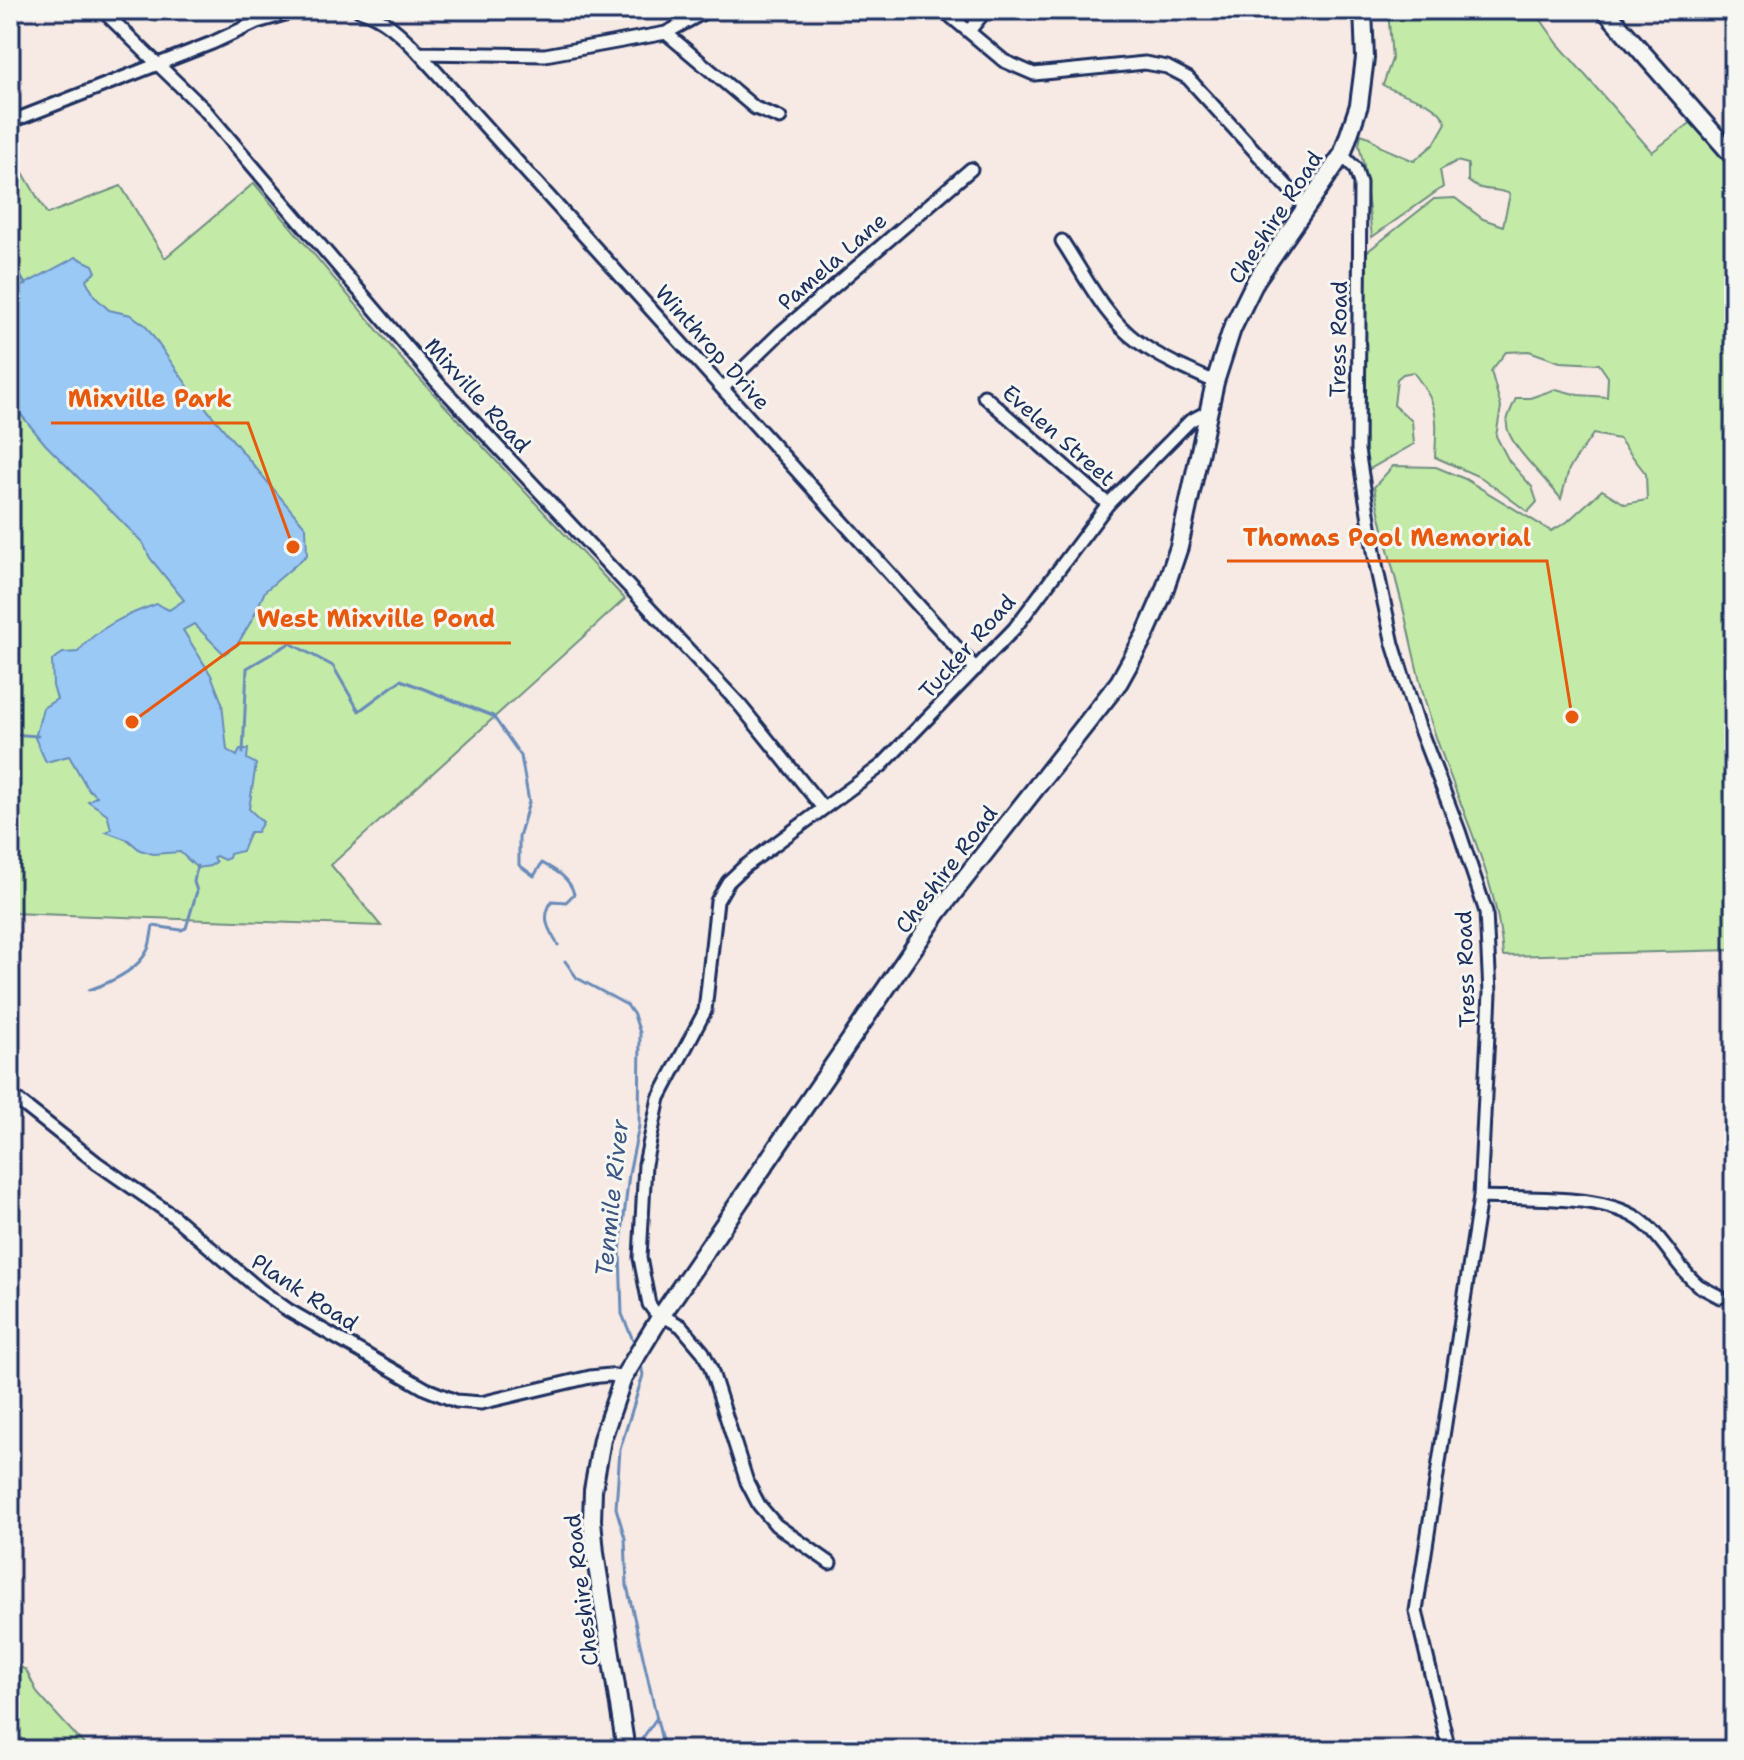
<svg xmlns="http://www.w3.org/2000/svg" width="1744" height="1760" viewBox="0 0 1744 1760" font-family="'Shantell Sans',sans-serif">
<style>
.green{fill:#c3eba7;stroke:#6f8d82;stroke-width:2}
.water{fill:#9ac9f5;stroke:#678bb9;stroke-width:2}
.lines{fill:none;stroke-linecap:round;stroke-linejoin:round}
.stream{stroke:#678bb9;stroke-width:3}
.street-casing{stroke:#1b2f5e;stroke-width:17}
.secondary-casing{stroke:#1b2f5e;stroke-width:22}
.street{stroke:#f6f6f2;stroke-width:11}
.secondary{stroke:#f6f6f2;stroke-width:16}
.labels{text-anchor:middle;stroke-width:6;stroke-linejoin:round;paint-order:stroke}
.street-label{font-size:22px;fill:#1b2f5e;stroke:#f6f6f2}
.water-label{font-size:24px;font-style:italic;fill:#3b5684;stroke:#f6f6f2}
.leader{fill:none;stroke:#e8590c;stroke-width:3}
.callout-dot{fill:#e8590c;stroke:#f6f6f2;stroke-width:3}
.callout-label{font-size:24px;text-anchor:middle;font-weight:bold;fill:#e8590c;stroke:#f6f6f2;stroke-width:6;stroke-linejoin:round;paint-order:stroke}
</style>
<rect width="100%" height="100%" fill="#f7e9e3"/>
<filter id="ink" filterUnits="userSpaceOnUse"><feTurbulence type="fractalNoise" baseFrequency=".0125" numOctaves="2"/><feDisplacementMap in="SourceGraphic" scale="16" xChannelSelector="R" yChannelSelector="G"/><feConvolveMatrix kernelMatrix="1 2 1 2 8 2 1 2 1" color-interpolation-filters="sRGB"/></filter>
<g filter="url(#ink)">
<!-- green -->
<g class="green">
<path d="M1388,10H1534L1558,44L1652,152L1693,121L1734,169V950L1503,956C1498,879 1459,807 1435,734C1422,696 1414,656 1405,616C1394,571 1382,531 1374,487L1393,466L1436,467L1465,479L1551,531L1567,522L1602,490L1625,504L1647,500L1646,474L1619,439L1593,434L1569,469L1561,499C1548,480 1504,442 1507,422C1508,414 1513,406 1516,398H1530L1556,389L1578,395L1607,397L1608,377L1599,364L1560,362L1529,351L1506,352L1491,371L1501,407L1496,436L1509,461L1532,487L1537,502L1528,512L1482,478L1435,457C1437,417 1440,406 1413,372L1403,374L1397,379L1394,405L1412,421L1414,444L1366,471L1363,255L1434,199L1455,198L1483,219L1503,226L1510,194C1495,187 1481,193 1468,181V164L1457,161L1440,170L1443,187L1372,237L1364,166L1359,145L1361,134L1369,137L1381,147L1414,161L1434,144L1446,123C1438,100 1403,97 1383,85L1392,59Z"/>
<polygon points="10,150 47,214 121,186 165,258 254,183 405,363 625,599 331,865 381,926 10,913"/>
<polygon points="10,1662 26,1670 38,1694 89,1750 10,1750"/>
</g>
<!-- water -->
<path class="water" d="M76,257L93,265L96,272L86,280L95,297L109,310L131,315L145,325L190,389L306,528L307,555L265,591L253,618L237,645L224,654L194,624L183,630L211,675L222,703L227,750L237,756L240,749H248L247,759L256,764L249,809L263,822L257,832H250L242,851L230,854L229,858L224,860L216,856L213,858L216,862L210,866L197,868L180,852L153,854L140,850L128,840L106,832L111,829L107,814L88,801L97,796L88,789L69,756L46,762L35,738L43,708L57,699L53,686L52,660L63,653L78,652C96,628 128,614 157,604L169,610L184,600L150,558L143,543L45,444L18,411L10,386V292Z"/>
<g class="lines">
<!-- stream -->
<g class="stream">
<polyline points="10,261 26,285"/>
<polyline points="10,734 38,736"/>
<path d="M243,753L247,668L290,643L333,666L359,711L401,680L493,716L521,756L529,802L519,837V865L534,876L542,863C555,870 570,878 574,894L566,902L552,901C541,918 548,929 558,945"/>
<polyline points="565,961 577,978 627,1005 634,1015 640,1033 639,1126 629,1174 620,1251 622,1314 635,1345"/>
<path d="M89,990C109,983 137,971 147,951C151,944 151,934 153,926L181,930L186,928L197,891L194,882L197,866"/>
<polyline points="640,1360 643,1375 620,1449 616,1508 625,1538 627,1586 664,1750"/>
<polyline points="642,1739 656,1719"/>
</g>
<!-- street casing -->
<g class="street-casing">
<g id="street">
<polyline points="102,10 205,110 436,381 739,704 823,808"/>
<path d="M359,10C383,17 402,35 419,53L545,55L666,33L708,10"/>
<polyline points="943,10 1004,61 1034,74 1145,63 1167,67 1188,78 1306,207"/>
<polyline points="969,31 986,10"/>
<polyline points="666,33 755,108 780,118"/>
<polyline points="419,53 976,669"/>
<polyline points="10,122 212,43 257,22 299,10"/>
<polyline points="1342,155 1355,168 1360,183 1358,450 1377,570 1393,644 1419,727 1459,831 1486,912 1490,993 1480,1197 1416,1611 1449,1750"/>
<path d="M1062,241C1084,274 1104,317 1137,341C1160,358 1188,370 1215,382"/>
<polyline points="723,388 780,333 971,169"/>
<polyline points="984,396 1108,504"/>
<polyline points="10,1094 97,1163 172,1215 260,1290 288,1310 426,1389 456,1401 481,1403 590,1377 610,1375 623,1378"/>
<path d="M1480,1197C1527,1199 1608,1193 1644,1223C1665,1240 1677,1268 1698,1285C1704,1289 1713,1293 1720,1297"/>
<polyline points="830,1563 776,1525 759,1505 747,1482 711,1369 703,1352 681,1326 654,1311 649,1304 640,1258 645,1164 659,1098 705,1011 717,901 728,882 744,867 881,766 1014,629 1108,504 1190,421 1209,411"/>
</g>
</g>
<!-- secondary casing -->
<g class="secondary-casing">
<g id="secondary">
<polyline points="1605,10 1734,157"/>
<polyline points="626,1750 595,1553 592,1520 593,1490 602,1439 623,1378 661,1316 939,911 1119,682 1145,635 1163,594 1179,547 1215,382 1232,329 1256,280 1342,155 1359,105 1365,58 1363,10"/>
</g>
</g>
<!-- street -->
<use href="#street" class="street"/>
<!-- secondary -->
<use href="#secondary" class="secondary"/>
</g>
</g>
<g class="labels">
<!-- street labels -->
<g class="street-label">
<text transform="translate(1275 217) rotate(-57)" y="8">Cheshire Road</text>
<text transform="translate(832 261) rotate(-41)" y="8">Pamela Lane</text>
<text transform="translate(1338 339) rotate(-89)" y="8">Tress Road</text>
<text transform="translate(713 347) rotate(48)" y="8">Winthrop Drive</text>
<text transform="translate(478 395) rotate(48)" y="8">Mixville Road</text>
<text transform="translate(1059 435) rotate(41)" y="8">Evelen Street</text>
<text transform="translate(967 646) rotate(-48)" y="8">Tucker Road</text>
<text transform="translate(946 869) rotate(-53)" y="8">Cheshire Road</text>
<text transform="translate(1465 969) rotate(-92)" y="8">Tress Road</text>
<text transform="translate(305 1292) rotate(33)" y="8">Plank Road</text>
<text transform="translate(581 1590) rotate(-97)" y="8">Cheshire Road</text>
</g>
<!-- water labels -->
<g class="water-label">
<text transform="translate(612 1198) rotate(-84)" y="8">Tenmile River</text>
</g>
</g>
<!-- callouts -->
<path class="leader" d="M293 547L248 423H51M1572 717L1547 561H1227M132 722L240 643H511"/>
<g class="callout-dot">
<circle cx="293" cy="547" r="8"/>
<circle cx="1572" cy="717" r="8"/>
<circle cx="132" cy="722" r="8"/>
</g>
<g class="callout-label">
<text x="150" y="407">Mixville Park</text>
<text x="1387" y="546">Thomas Pool Memorial</text>
<text x="376" y="627">West Mixville Pond</text>
</g>
<!-- margin -->
<rect width="1744" height="1760" fill="none" stroke="#f6f6f2" stroke-width="40"/>
<rect x="20" y="20" width="1704" height="1720" fill="none" stroke="#1b2f5e" stroke-width="3" filter="url(#ink)"/>
</svg>
